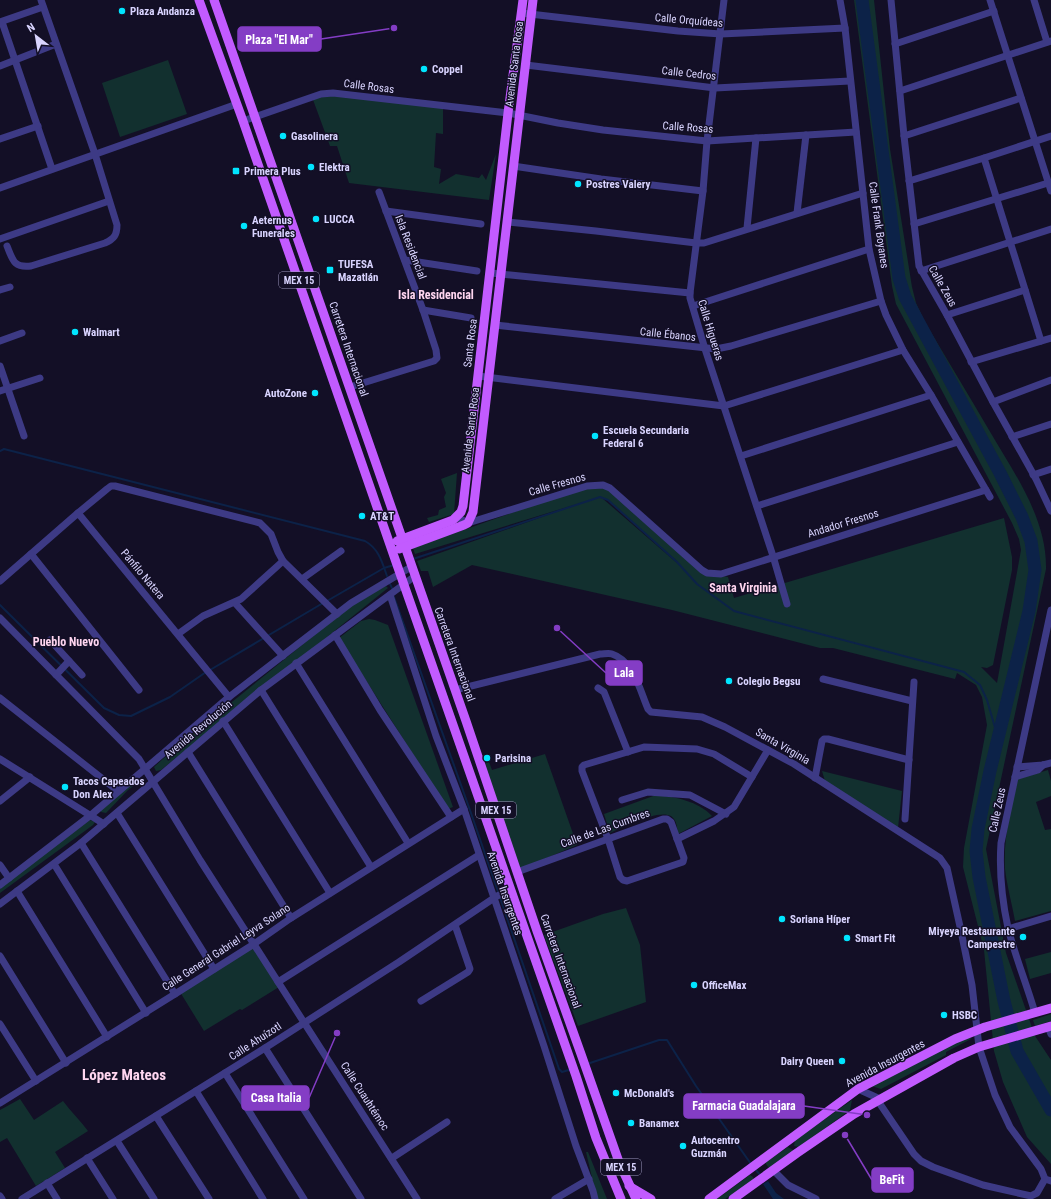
<svg xmlns="http://www.w3.org/2000/svg" width="1051" height="1199" viewBox="0 0 1051 1199" font-family="'Roboto Condensed',sans-serif">
<style>
.green{fill:#12302f;fill-rule:evenodd}
.water{fill:#0c2248}
.lines{fill:none;stroke-linecap:round;stroke-linejoin:round}
.stream{stroke:#0c2248;stroke-width:2}
.river{stroke:#0c2248;stroke-width:13}
.minor{stroke:#3d3a85;stroke-width:7}
.major{stroke:#c25bff;stroke-width:9}
.poi-dot{fill:#00e5ff;stroke:#130f26;stroke-width:1.5}
.labels{text-anchor:middle;stroke-width:3;stroke-linejoin:round;paint-order:stroke}
.shield{fill:#130f26;stroke:#9e99be;stroke-width:1}
.shield-label{font-size:10px;font-weight:bold;fill:#d9d4ff}
.poi-label{font-size:11px;font-weight:bold;fill:#d9d4ff;stroke:#130f26;text-anchor:start}
.street-label{font-size:11px;fill:#d9d4ff;stroke:#130f26}
.neighbourhood-label{font-size:12px;font-weight:bold;fill:#ffd6f0;stroke:#130f26}
.district-label{font-size:15px;font-weight:bold;fill:#ffd6f0;stroke:#130f26}
.leader{fill:none;stroke:#843dc5;stroke-width:1.5}
.callout-dot{fill:#843dc5;stroke:#130f26;stroke-width:1.5}
.callout{fill:#843dc5;stroke:#843dc5;stroke-width:1.5}
.callout-label{font-size:12px;text-anchor:middle;font-weight:bold;fill:#fff}
</style>
<rect width="100%" height="100%" fill="#130f26"/>
<!-- green -->
<g class="green">
<path d="M854,0H874L890,149L912,287L916,303L925,322C946,358 968,394 989,430C1014,473 1047,518 1046,569L986,849L1006,953L1035,1036L1051,1060V1164L1027,1137L1003,1082L994,1051L984,950L963,867L964,848L987,725L982,697L976,685L957,673L955,679L833,648H820L672,610L472,565L433,587L428,571H421L417,561L587,501L415,554L413,548L587,486L603,485L707,573L728,577L734,598L1004,518L1012,557V570L993,665L987,668L981,667L997,683L1021,550L1019,539L1012,523L896,304L892,286ZM602,498L608,500L678,562L677,563Z"/>
<polygon points="168,60 187,114 120,137 102,83"/>
<polygon points="321,94 443,106 443,134 436,133 434,167 441,169 439,184 456,174 479,178 482,174 486,180 496,154 489,200 349,183 337,146 330,146 312,97"/>
<polygon points="457,473 454,514 429,522 427,518 438,515 439,510 446,507 444,497 446,493 441,479"/>
<polygon points="386,586 388,588 161,770 156,771 154,767 174,749 349,607 370,594"/>
<polygon points="369,619 375,620 388,625 453,807 448,809 339,638 361,621"/>
<polygon points="545,754 577,845 519,870 481,765 489,762 492,770"/>
<path d="M1048,770L1051,781V796L1036,802L1045,830L1051,829V911L1015,921C1012,904 1007,886 1005,869C1003,839 1011,808 1018,779Z"/>
<polygon points="822,771 902,791 898,828 825,781"/>
<polygon points="137,778 141,779 139,782 128,790 106,813 101,812 101,810"/>
<path d="M656,795C676,797 698,801 712,816L678,834C677,828 677,820 671,816C658,809 623,827 610,833L604,814Z"/>
<polygon points="90,820 95,822 93,825 0,893 0,886"/>
<polygon points="626,908 640,945 646,1002 578,1026 544,935 603,914"/>
<polygon points="253,945 279,987 242,1010 240,1009 204,1031 180,992"/>
<polygon points="1051,952 1051,973 1030,979 1025,959"/>
<polygon points="1051,1014 1051,1021 1035,1026 1033,1020"/>
<polygon points="969,1036 971,1039 946,1052 946,1055 881,1089 868,1085"/>
<path d="M20,1099L34,1120L63,1101C71,1112 80,1120 88,1131L55,1152L65,1168L36,1186L7,1138L0,1142V1110Z"/>
<polygon points="852,1100 850,1110 799,1147 794,1146 795,1140"/>
<polygon points="788,1147 793,1150 791,1153 769,1168 766,1164 766,1162"/>
<polygon points="586,1152 588,1152 607,1199 597,1199"/>
<polygon points="750,1175 753,1177 754,1180 725,1199 717,1199"/>
</g>
<!-- water -->
<polygon class="water" points="768,1181 776,1193 784,1199 773,1199 763,1184"/>
<g class="lines">
<!-- stream -->
<g class="stream">
<path d="M0,451L4,449L365,541C379,549 382,562 387,576"/>
<polyline points="413,559 600,497 608,500 677,562 697,584 734,611 964,672 980,685 987,700 998,738"/>
<polyline points="390,584 392,588"/>
<polyline points="394,597 471,813 559,1069 562,1072 572,1069"/>
<polyline points="327,601 384,568 394,565"/>
<polyline points="0,605 104,708 119,715 131,716 170,697 206,672"/>
<polyline points="210,670 323,603"/>
<polyline points="587,1064 659,1040 667,1040 696,1086 751,1164"/>
<polyline points="755,1169 761,1176"/>
</g>
<!-- river -->
<polyline class="river" points="862,0 899,278 905,297 1000,473 1022,517 1031,541 1035,570 1029,611 990,771 978,829 976,851 979,877 1004,1001 1017,1051 1051,1110"/>
<!-- minor -->
<g class="minor">
<polyline points="724,0 707,141 703,191 690,293 690,298 705,349 773,556 787,604"/>
<polyline points="840,0 845,28 869,249 881,301 886,315 903,350 931,395 990,497"/>
<polyline points="891,0 904,136 919,266 947,315 993,402 1036,479 1051,511"/>
<polyline points="990,0 1051,191"/>
<polyline points="1034,0 1047,42"/>
<polyline points="521,13 678,31 721,34 845,28"/>
<polyline points="0,22 43,7"/>
<polyline points="2,22 52,169"/>
<polyline points="895,44 994,11"/>
<polyline points="526,65 715,88 850,81"/>
<polyline points="0,66 56,44"/>
<polyline points="900,91 1051,41"/>
<polyline points="243,121 321,94 333,93 508,113 558,123 603,130 707,141 856,132"/>
<polyline points="904,136 1021,98"/>
<polyline points="0,139 38,126"/>
<polyline points="984,158 1041,341"/>
<polyline points="513,166 601,179 703,191"/>
<polyline points="909,181 984,158 1051,136"/>
<polyline points="0,188 237,104"/>
<polyline points="386,211 481,224"/>
<polyline points="797,213 806,135"/>
<polyline points="507,222 596,231 696,243 704,243 863,193"/>
<polyline points="914,224 1048,183"/>
<polyline points="747,228 756,138"/>
<polyline points="0,239 109,201"/>
<path d="M7,246C13,261 14,268 31,266L105,243C114,239 117,235 117,225L95,154L41,0"/>
<polyline points="405,260 477,271"/>
<polyline points="921,271 1051,229"/>
<polyline points="491,273 690,293"/>
<polyline points="0,290 10,287"/>
<polyline points="693,306 869,249"/>
<polyline points="423,310 471,318"/>
<polyline points="947,315 1025,290"/>
<polyline points="495,325 716,349 731,346 881,301"/>
<polyline points="0,341 22,333"/>
<polyline points="971,362 1051,338"/>
<polyline points="0,366 24,436"/>
<polyline points="478,376 724,406 903,350"/>
<polyline points="350,387 434,361 437,358 436,350 423,310 379,192"/>
<polyline points="0,391 40,378"/>
<polyline points="993,402 1051,380"/>
<polyline points="1012,437 1051,424"/>
<polyline points="741,456 931,395"/>
<polyline points="1033,475 1051,469"/>
<polyline points="757,506 958,442"/>
<polyline points="78,513 107,489 111,486 115,486 260,523 271,534 278,552 283,561 337,614"/>
<polyline points="457,517 468,523 587,486 603,485 610,488 702,570 707,573 721,574 986,490"/>
<polyline points="31,554 139,690"/>
<polyline points="302,579 341,551"/>
<polyline points="0,581 78,513 229,697"/>
<polyline points="390,595 436,736 464,809 544,1046 576,1146 593,1191 595,1199"/>
<polyline points="235,603 283,656"/>
<polyline points="0,618 139,759 200,860 417,1199"/>
<polyline points="178,634 203,616 241,599 283,561"/>
<polyline points="335,635 380,710 451,817"/>
<polyline points="50,640 82,675"/>
<polyline points="296,663 408,843"/>
<polyline points="56,675 69,661"/>
<polyline points="823,679 912,701"/>
<polyline points="598,688 604,692 628,752"/>
<polyline points="261,690 371,867"/>
<path d="M455,690L600,654C604,654 609,653 612,654C634,661 640,691 648,709L651,712L702,717L725,727L794,764L940,858L947,868L961,931L972,985L979,1047L995,1095L1010,1127L1041,1169L1045,1179L1051,1181"/>
<polyline points="0,698 118,791"/>
<polyline points="223,721 330,893"/>
<polyline points="188,752 291,918"/>
<polyline points="0,759 104,824"/>
<polyline points="1017,767 1043,765 1051,763"/>
<polyline points="1015,777 1038,770 1043,765"/>
<polyline points="815,778 822,741 824,739 828,739 909,760"/>
<polyline points="622,800 648,792 690,795 726,814"/>
<polyline points="0,801 30,777"/>
<polyline points="117,813 214,969"/>
<polyline points="905,819 914,682"/>
<polyline points="677,839 714,821 734,807 768,750"/>
<polyline points="81,843 175,994"/>
<polyline points="54,864 146,1013"/>
<polyline points="0,865 9,878"/>
<polyline points="517,872 663,819 667,819 671,822 684,858 683,862 627,881 623,880 620,877 608,839 582,771 582,767 584,765 644,747 697,749 714,754 752,777"/>
<polyline points="0,885 91,815 229,697 351,603 411,567"/>
<polyline points="17,891 107,1037"/>
<polyline points="0,904 81,843 261,690 415,576"/>
<polyline points="1008,929 1051,916"/>
<polyline points="0,956 66,1063"/>
<polyline points="278,982 479,855"/>
<polyline points="421,1001 468,972 470,969 455,925"/>
<path d="M1035,1013C1027,985 1015,956 1008,928C1002,900 999,872 1001,843L1051,610"/>
<polyline points="0,1024 36,1081"/>
<polyline points="1048,1027 1051,1034"/>
<polyline points="265,1048 361,1199"/>
<polyline points="225,1073 304,1199"/>
<polyline points="858,1089 880,1099 880,1104 914,1154 921,1161 933,1167 983,1185 1031,1196 1037,1193 1045,1179"/>
<polyline points="196,1091 263,1199"/>
<polyline points="0,1103 175,994 254,944 291,918 464,809"/>
<polyline points="156,1116 209,1199"/>
<polyline points="117,1141 154,1199"/>
<polyline points="87,1158 113,1199"/>
<polyline points="392,1158 447,1122"/>
<polyline points="773,1170 788,1185 816,1199"/>
<polyline points="47,1183 57,1199"/>
<polyline points="0,1196 2,1199"/>
<polyline points="22,1199 265,1048 399,962 497,896 511,890"/>
<polyline points="555,1199 589,1179"/>
</g>
<!-- major -->
<g class="major">
<polyline points="199,0 243,121 396,562 576,1076 596,1138 621,1199"/>
<polyline points="214,0 466,721 537,931 581,1054 619,1162 636,1199"/>
<polyline points="397,541 453,520 461,512 463,506 508,113 523,0"/>
<polyline points="399,549 464,525 468,523 473,512 533,0"/>
<polyline points="629,1186 651,1199"/>
<polyline points="709,1199 858,1089 955,1039 985,1027 1051,1008"/>
<polyline points="733,1199 797,1153 854,1114 954,1058 979,1047 1051,1026"/>
</g>
</g>
<!-- markers -->
<g class="poi-dot">
<circle cx="122" cy="11" r="4"/>
<circle cx="424" cy="69" r="4"/>
<circle cx="283" cy="136" r="4"/>
<circle cx="311" cy="167" r="4"/>
<rect x="232" y="167" width="8" height="8" rx="2"/>
<circle cx="578" cy="184" r="4"/>
<circle cx="316" cy="219" r="4"/>
<circle cx="244" cy="226" r="4"/>
<rect x="326" y="266" width="8" height="8" rx="2"/>
<circle cx="75" cy="332" r="4"/>
<circle cx="315" cy="393" r="4"/>
<circle cx="595" cy="436" r="4"/>
<circle cx="362" cy="516" r="4"/>
<circle cx="729" cy="681" r="4"/>
<circle cx="487" cy="758" r="4"/>
<circle cx="65" cy="787" r="4"/>
<circle cx="782" cy="919" r="4"/>
<circle cx="1023" cy="937" r="4"/>
<circle cx="847" cy="938" r="4"/>
<circle cx="694" cy="985" r="4"/>
<circle cx="944" cy="1015" r="4"/>
<circle cx="842" cy="1061" r="4"/>
<circle cx="616" cy="1093" r="4"/>
<circle cx="631" cy="1123" r="4"/>
<circle cx="683" cy="1146" r="4"/>
</g>
<g class="labels">
<!-- shield labels -->
<g class="shield">
<rect x="279" y="272" width="40" height="16" rx="3"/>
<rect x="476" y="802" width="40" height="16" rx="3"/>
<rect x="601" y="1159" width="40" height="16" rx="3"/>
</g>
<g class="shield-label">
<text x="299" y="284">MEX 15</text>
<text x="496" y="814">MEX 15</text>
<text x="621" y="1171">MEX 15</text>
</g>
<!-- poi labels -->
<g class="poi-label">
<text x="130" y="15">Plaza Andanza</text>
<text x="432" y="73">Coppel</text>
<text x="291" y="140">Gasolinera</text>
<text x="319" y="171">Elektra</text>
<text x="244" y="175">Primera Plus</text>
<text x="586" y="188">Postres Valery</text>
<text x="324" y="223">LUCCA</text>
<text x="252" y="224">Aeternus<tspan x="252" dy="13">Funerales</tspan></text>
<text x="338" y="268">TUFESA<tspan x="338" dy="13">Mazatlán</tspan></text>
<text x="83" y="336">Walmart</text>
<text x="307" y="397" text-anchor="end">AutoZone</text>
<text x="603" y="434">Escuela Secundaria<tspan x="603" dy="13">Federal 6</tspan></text>
<text x="370" y="520">AT&amp;T</text>
<text x="737" y="685">Colegio Begsu</text>
<text x="495" y="762">Parisina</text>
<text x="73" y="785">Tacos Capeados<tspan x="73" dy="13">Don Alex</tspan></text>
<text x="790" y="923">Soriana Híper</text>
<text x="1015" y="935" text-anchor="end">Miyeya Restaurante<tspan x="1015" dy="13">Campestre</tspan></text>
<text x="855" y="942">Smart Fit</text>
<text x="702" y="989">OfficeMax</text>
<text x="952" y="1019">HSBC</text>
<text x="834" y="1065" text-anchor="end">Dairy Queen</text>
<text x="624" y="1097">McDonald's</text>
<text x="639" y="1127">Banamex</text>
<text x="691" y="1144">Autocentro<tspan x="691" dy="13">Guzmán</tspan></text>
</g>
<!-- street labels -->
<g class="street-label">
<text transform="translate(689 20) rotate(5)" y="4">Calle Orquídeas</text>
<text transform="translate(514 64) rotate(-83)" y="4">Avenida Santa Rosa</text>
<text transform="translate(689 73) rotate(6)" y="4">Calle Cedros</text>
<text transform="translate(369 86) rotate(7)" y="4">Calle Rosas</text>
<text transform="translate(688 127) rotate(4)" y="4">Calle Rosas</text>
<text transform="translate(879 225) rotate(82)" y="4">Calle Frank Boyanes</text>
<text transform="translate(411 247) rotate(69)" y="4">Isla Residencial</text>
<text transform="translate(943 286) rotate(60)" y="4">Calle Zeus</text>
<text transform="translate(711 330) rotate(73)" y="4">Calle Higueras</text>
<text transform="translate(668 334) rotate(6)" y="4">Calle Ébanos</text>
<text transform="translate(470 343) rotate(-83)" y="4">Santa Rosa</text>
<text transform="translate(349 349) rotate(71)" y="4">Carretera Internacional</text>
<text transform="translate(470 430) rotate(-83)" y="4">Avenida Santa Rosa</text>
<text transform="translate(557 484) rotate(-16)" y="4">Calle Fresnos</text>
<text transform="translate(843 523) rotate(-17)" y="4">Andador Fresnos</text>
<text transform="translate(143 574) rotate(50)" y="4">Pánfilo Natera</text>
<text transform="translate(455 654) rotate(70)" y="4">Carretera Internacional</text>
<text transform="translate(198 729) rotate(-40)" y="4">Avenida Revolución</text>
<text transform="translate(783 746) rotate(30)" y="4">Santa Virginia</text>
<text transform="translate(997 810) rotate(-78)" y="4">Calle Zeus</text>
<text transform="translate(605 828) rotate(-20)" y="4">Calle de Las Cumbres</text>
<text transform="translate(505 893) rotate(71)" y="4">Avenida Insurgentes</text>
<text transform="translate(226 947) rotate(-33)" y="4">Calle General Gabriel Leyva Solano</text>
<text transform="translate(561 961) rotate(70)" y="4">Carretera Internacional</text>
<text transform="translate(255 1041) rotate(-33)" y="4">Calle Ahuízotl</text>
<text transform="translate(885 1063) rotate(-28)" y="4">Avenida Insurgentes</text>
<text transform="translate(365 1096) rotate(57)" y="4">Calle Cuauhtémoc</text>
</g>
<!-- neighbourhood labels -->
<g class="neighbourhood-label">
<text x="436" y="299">Isla Residencial</text>
<text x="743" y="592">Santa Virginia</text>
<text x="66" y="646">Pueblo Nuevo</text>
</g>
<!-- district labels -->
<g class="district-label">
<text x="124" y="1080">López Mateos</text>
</g>
</g>
<!-- callouts -->
<path class="leader" d="M394 28L321 39M557 628L606 673M337 1033L309 1098M867 1115L804 1106M845 1135L872 1180"/>
<g class="callout-dot">
<circle cx="394" cy="28" r="4"/>
<circle cx="557" cy="628" r="4"/>
<circle cx="337" cy="1033" r="4"/>
<circle cx="867" cy="1115" r="4"/>
<circle cx="845" cy="1135" r="4"/>
</g>
<g class="callout">
<rect x="238" y="27" width="83" height="24" rx="4"/>
<rect x="606" y="661" width="36" height="24" rx="4"/>
<rect x="242" y="1086" width="67" height="24" rx="4"/>
<rect x="684" y="1094" width="120" height="24" rx="4"/>
<rect x="872" y="1168" width="41" height="24" rx="4"/>
</g>
<g class="callout-label">
<text x="279" y="44">Plaza "El Mar"</text>
<text x="624" y="677">Lala</text>
<text x="276" y="1102">Casa Italia</text>
<text x="744" y="1110">Farmacia Guadalajara</text>
<text x="892" y="1184">BeFit</text>
</g>
<!-- north arrow -->
<g transform="translate(36 36) rotate(329)" stroke="#130f26" stroke-width="3" paint-order="stroke">
<path d="M0-3L7 15L0 10L-7 15Z" fill="#d9d4ff"/>
<text y="-6" font-size="11" font-weight="bold" text-anchor="middle" fill="#d9d4ff">N</text>
</g>
</svg>
